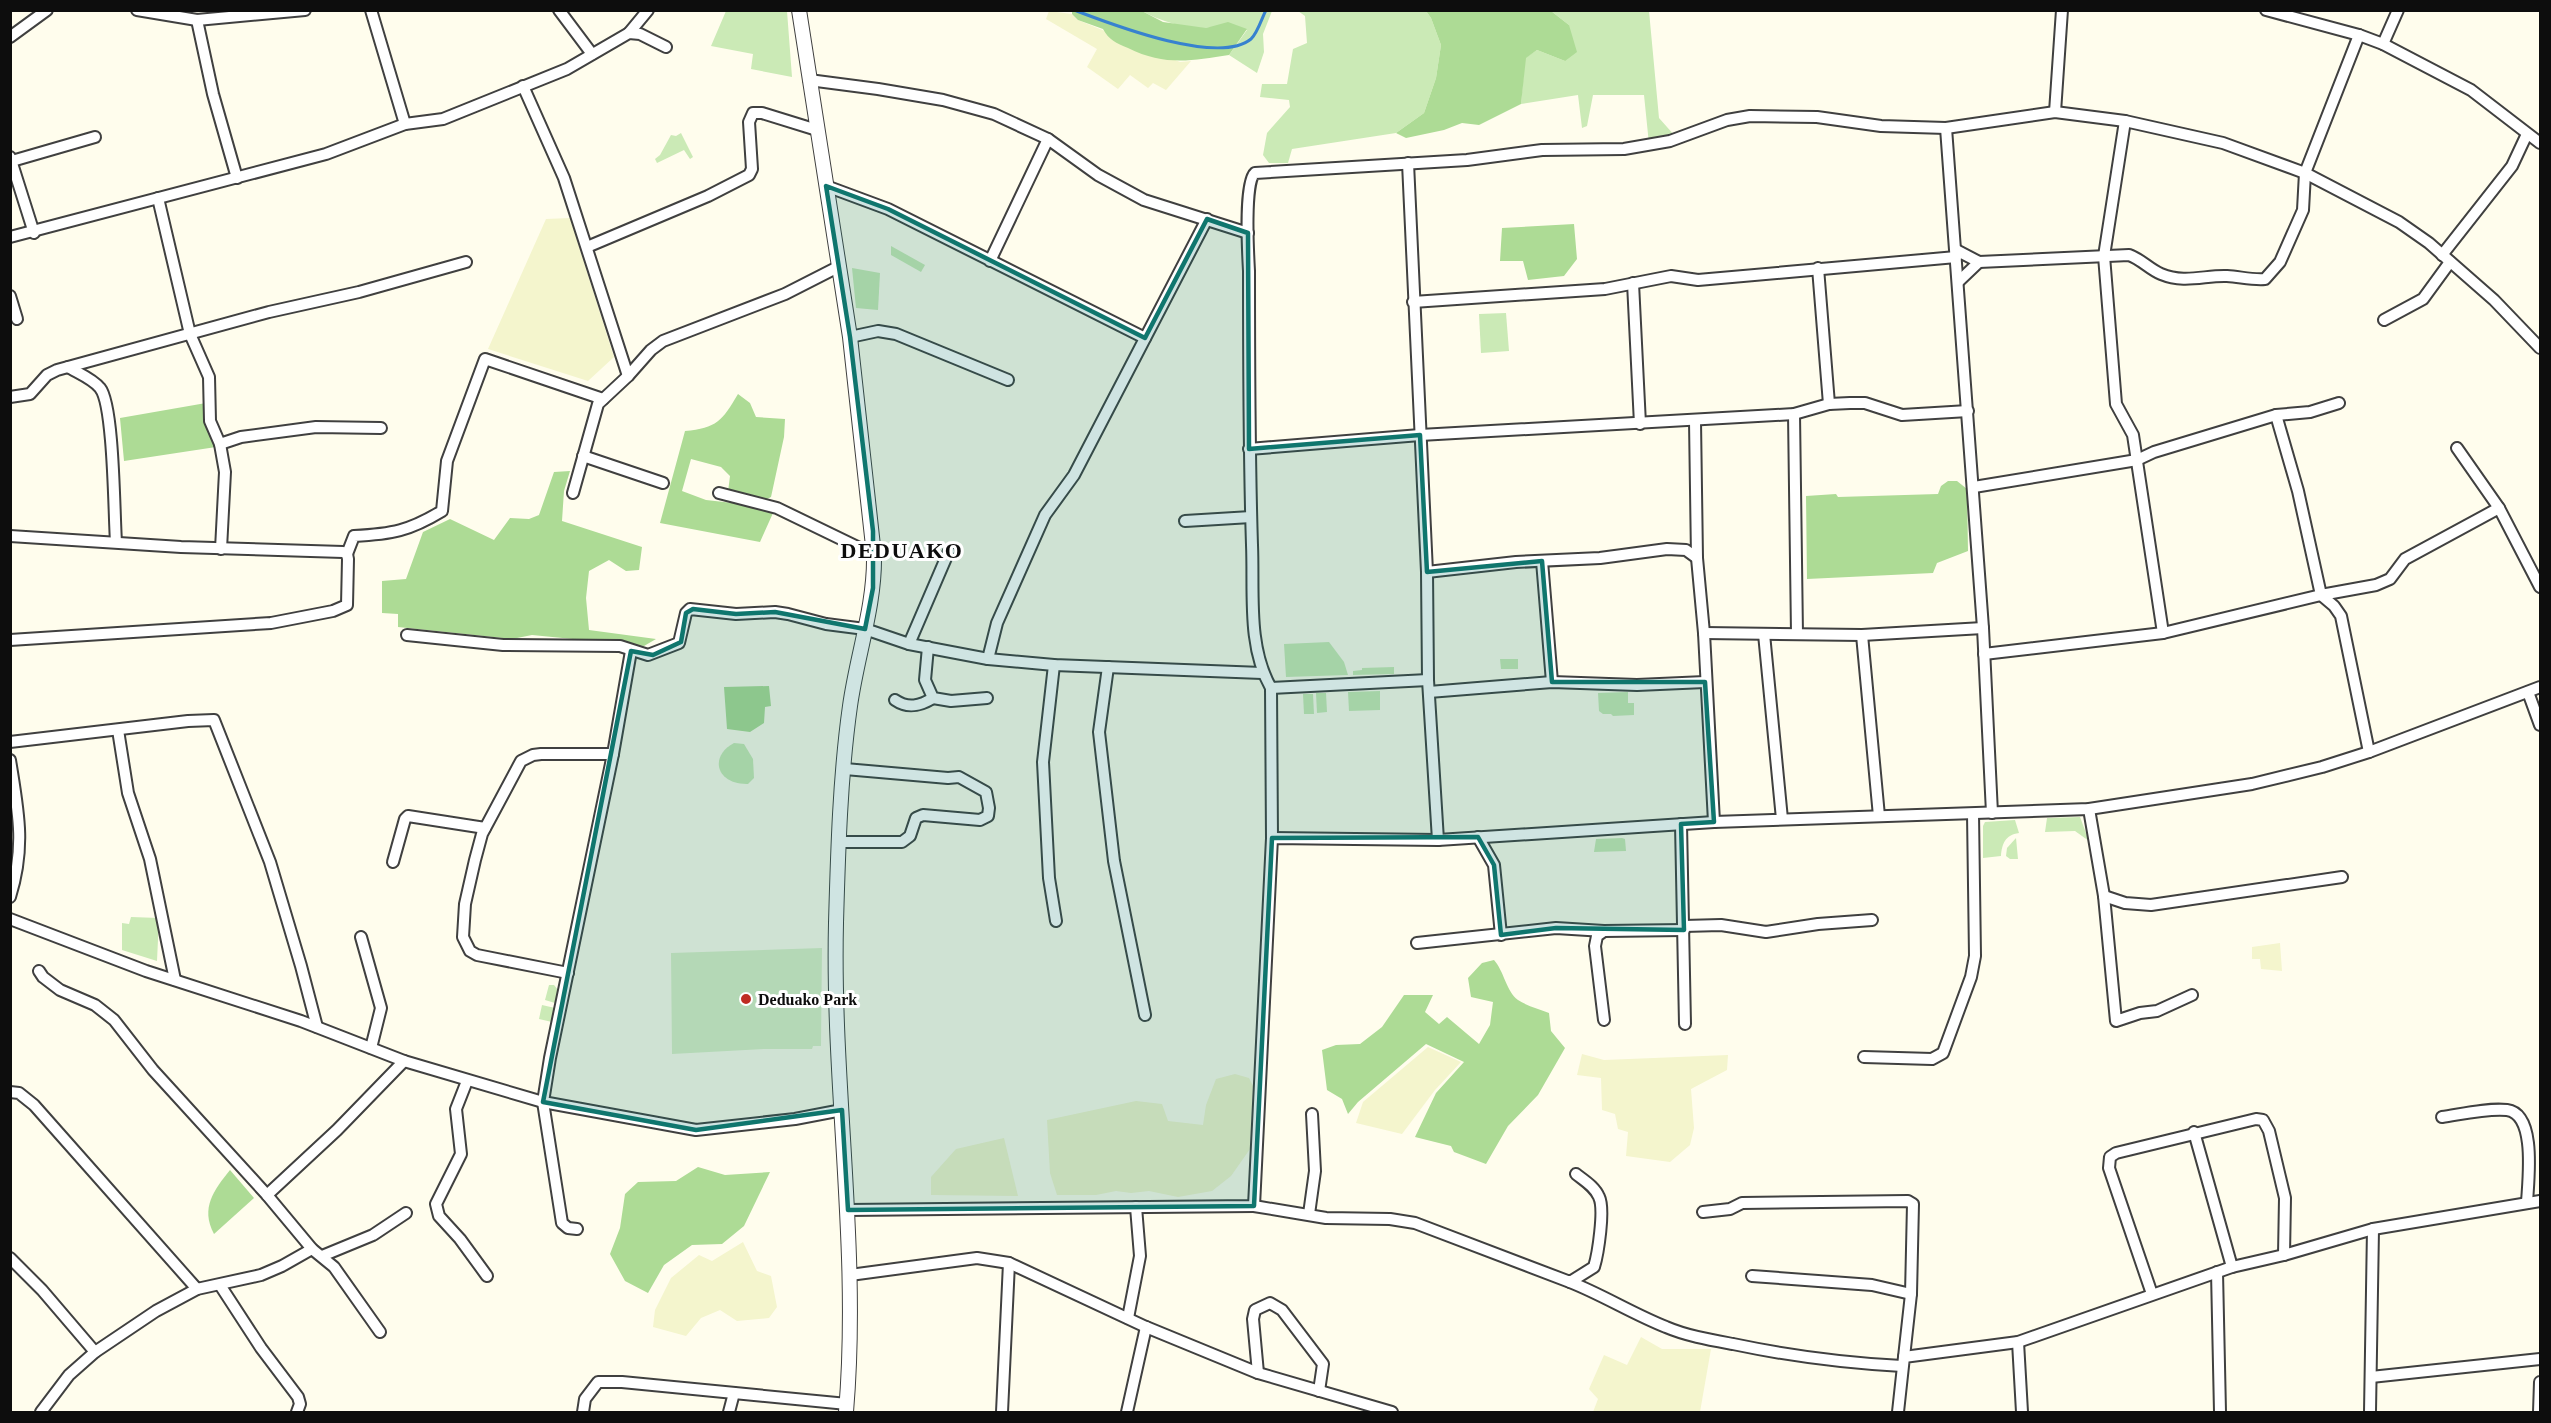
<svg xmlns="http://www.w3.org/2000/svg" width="2551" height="1423" viewBox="0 0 2551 1423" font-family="Georgia,serif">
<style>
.farmland{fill:#f4f5cd}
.green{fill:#cbeab6}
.forest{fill:#addb95}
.pitch{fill:#def1c8}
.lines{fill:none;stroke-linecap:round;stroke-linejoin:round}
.stream{stroke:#3782cf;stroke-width:3}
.minor-casing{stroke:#404040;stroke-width:14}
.tertiary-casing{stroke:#404040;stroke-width:16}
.minor{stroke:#fff;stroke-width:10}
.tertiary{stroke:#fff;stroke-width:14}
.marked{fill:#0f766e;fill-opacity:0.2;stroke:#0f766e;stroke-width:4.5;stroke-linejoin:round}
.poi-dot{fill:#bf2c23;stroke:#fff;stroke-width:2}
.labels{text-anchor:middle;stroke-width:6;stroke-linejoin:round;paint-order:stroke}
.poi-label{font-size:16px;font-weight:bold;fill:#0d0d0d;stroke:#fff;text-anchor:start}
.district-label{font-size:22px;font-weight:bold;letter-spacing:1.5px;fill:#0d0d0d;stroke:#fff}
</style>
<rect width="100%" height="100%" fill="#fffded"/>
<!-- farmland -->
<g class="farmland">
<polygon points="1049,11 1072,14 1078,20 1180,62 1191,61 1166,90 1153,83 1148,88 1130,75 1118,89 1087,67 1097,49 1046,19"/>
<polygon points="570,218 614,357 588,381 488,349 546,219"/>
<polygon points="2280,943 2282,971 2261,969 2260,959 2252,959 2252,947"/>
<polygon points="1428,1047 1461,1062 1435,1090 1402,1134 1356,1123 1363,1102"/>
<polygon points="1582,1054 1604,1060 1728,1055 1727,1070 1691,1089 1694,1128 1690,1145 1670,1162 1626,1156 1628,1132 1618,1129 1615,1114 1602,1110 1601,1078 1577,1075"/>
<polygon points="1235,1074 1249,1078 1253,1086 1250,1149 1231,1176 1212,1191 1178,1197 1149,1191 1131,1193 1116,1191 1096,1195 1057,1195 1050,1173 1047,1120 1136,1101 1162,1104 1168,1121 1203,1125 1206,1105 1216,1079"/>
<polygon points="1004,1138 1018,1196 931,1195 931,1177 956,1149"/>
<polygon points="743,1242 757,1271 771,1276 777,1307 769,1318 737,1321 720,1310 701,1318 686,1336 653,1327 655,1310 671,1278 699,1255 712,1261"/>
<polygon points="1641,1337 1662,1349 1711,1349 1700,1412 1593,1412 1598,1399 1589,1389 1604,1355 1627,1365"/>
</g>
<!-- green -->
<g class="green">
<polygon points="726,11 787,11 792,77 751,69 753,54 711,46"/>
<path d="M1142,11H1272L1263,34L1264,52L1257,73L1229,55L1247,30C1221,19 1230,26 1206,28C1184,29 1161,21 1142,11Z"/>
<polygon points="1298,11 1426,11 1431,18 1441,45 1436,78 1424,113 1396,133 1292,149 1288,163 1269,163 1263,155 1267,133 1290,107 1289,100 1260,97 1262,84 1287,84 1293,49 1307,43 1305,16"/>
<polygon points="1551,11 1649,11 1659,118 1675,136 1649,144 1644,95 1593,95 1587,126 1582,128 1578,95 1521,104 1525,58 1537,50 1565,61 1569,25"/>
<polygon points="681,133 693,157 690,159 684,150 657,163 655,159 660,155 671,135 676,136"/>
<polygon points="891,246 925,265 921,272 891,255"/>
<polygon points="852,268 880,273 878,310 856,308"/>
<polygon points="1506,313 1509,351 1481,353 1479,314"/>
<polygon points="1329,642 1344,662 1348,675 1286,677 1284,644"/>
<polygon points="1500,659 1518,659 1518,669 1501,669"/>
<polygon points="1394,667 1394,674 1353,675 1353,671 1362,670 1362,668"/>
<polygon points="1380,691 1380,710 1349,711 1348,692"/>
<polygon points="1628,692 1628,703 1634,703 1634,715 1613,716 1611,714 1603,714 1599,711 1598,693"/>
<polygon points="1316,693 1326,693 1327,712 1317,713"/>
<polygon points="1303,694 1313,694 1314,714 1304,714"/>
<path d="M734,743L744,744L753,759L754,778L748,784C717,785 708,757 734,743Z"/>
<polygon points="2080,817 2089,841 2075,831 2045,832 2047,818"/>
<path d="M2015,820L2019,833C2005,835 2002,844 2001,856L1983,858V826L1985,822Z"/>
<polygon points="1622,838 1625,839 1626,851 1594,852 1596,839"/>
<polygon points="2016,838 2018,859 2010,859 2006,856 2007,848"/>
<polygon points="131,917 159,918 157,961 122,950 122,923 129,924"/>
<polygon points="549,985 554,985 558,990 555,1003 545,1000"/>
<polygon points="542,1005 555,1008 552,1022 539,1019"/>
</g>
<!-- forest -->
<g class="forest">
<path d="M1072,11H1142L1163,22L1206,28L1228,22L1247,29L1229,55C1191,61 1164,66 1128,48C1116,43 1109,40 1103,29L1078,20L1072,14Z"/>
<polygon points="1426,11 1551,11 1569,25 1577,52 1565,61 1537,50 1526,58 1521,104 1479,125 1462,123 1444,130 1406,138 1396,133 1424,113 1436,78 1441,45 1431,18"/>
<polygon points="1574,224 1577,259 1564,276 1528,280 1523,261 1500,261 1502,228"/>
<path d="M738,394L750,403L756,417L785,419L784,437L771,497L761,502L728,492L730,476L721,467L691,459L682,491L706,500L768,507L773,513L760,542L660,523L685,431C717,428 722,421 738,394Z"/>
<polygon points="206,403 216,447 124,461 120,418"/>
<polygon points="570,471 564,491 562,521 642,547 639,570 626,571 609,560 589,571 586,598 589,630 656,639 644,646 532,635 512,639 398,627 398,614 382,613 382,581 406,579 423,532 450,519 494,540 510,518 529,519 539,515 554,472"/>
<polygon points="1948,481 1957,481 1967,489 1968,551 1937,563 1933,573 1807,579 1806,496 1836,494 1838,497 1938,494 1941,486"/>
<polygon points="769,686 771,706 765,707 764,723 750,732 727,729 724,687"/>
<path d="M1494,960C1504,971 1506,991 1518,1000C1527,1006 1539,1009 1549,1013L1551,1031L1565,1048L1538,1095L1508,1126L1486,1164L1454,1152L1451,1146L1415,1137L1436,1093L1464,1062L1426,1044L1358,1102L1348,1114L1342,1099L1327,1090L1322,1050L1336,1045L1360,1044L1382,1027L1404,995H1433L1425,1012L1439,1024L1447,1017L1479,1044L1490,1025L1493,1002L1471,997L1468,978L1482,963Z"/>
<polygon points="698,1167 725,1175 770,1172 744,1226 722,1244 692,1245 664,1265 648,1293 625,1281 610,1254 620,1228 625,1194 638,1182 676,1181"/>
<path d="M230,1170L254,1198L214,1234C200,1208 214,1190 230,1170Z"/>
</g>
<!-- pitch -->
<polygon class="pitch" points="822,948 821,1046 813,1046 812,1049 764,1049 672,1054 671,953"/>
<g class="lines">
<!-- stream -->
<path class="stream" d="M1074,10C1111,24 1218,66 1251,39C1257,34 1262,18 1266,10"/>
<!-- minor casing -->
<g class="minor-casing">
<g id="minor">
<polyline points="137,10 197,20 305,10"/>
<polyline points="371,10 405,124"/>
<polyline points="559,10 592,54"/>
<polyline points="2266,10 2359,35 2383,44 2471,90 2540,143"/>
<polyline points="197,20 213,94 237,178"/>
<polyline points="629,33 648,10"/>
<polyline points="10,37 47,10"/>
<polyline points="2383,44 2398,10"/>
<polyline points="809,80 878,89 943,100 994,114 1048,139 1098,175 1144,200 1248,233"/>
<polyline points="523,86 564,178 628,376"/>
<polyline points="2055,112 2062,10"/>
<polyline points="2125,121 2104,256 2116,404 2133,435 2163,633"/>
<polyline points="1946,128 1983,628 1992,813"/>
<polyline points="10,157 34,233"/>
<polyline points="12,161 95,137"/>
<polyline points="1408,163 1427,572 1428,680 1438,840"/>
<polyline points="826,186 888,209 1145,338"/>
<polyline points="158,198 190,334 209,377 210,421 220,444 225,472 221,549"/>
<polyline points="10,237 326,154 405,124 443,119 567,69 629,33 640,34 666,47"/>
<polyline points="587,247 708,196 749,175 752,169 749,122 753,113 762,113 817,130"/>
<path d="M1956,250L1979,262L2129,255C2141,259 2149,269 2161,274C2185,284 2205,275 2227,276C2241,277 2252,280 2265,279L2280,262L2303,210L2305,173L2359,35"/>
<polyline points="2442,255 2512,166 2527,134"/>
<polyline points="990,261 1048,139"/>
<polyline points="1818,268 1829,404"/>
<polyline points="1958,282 1979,262"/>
<polyline points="1633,283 1640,424"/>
<polyline points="10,296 17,319"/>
<polyline points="1413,302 1605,289 1671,276 1698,280 1956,257"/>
<polyline points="2384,320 2423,299 2450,262"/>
<polyline points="850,337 878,331 896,334 1008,380"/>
<path d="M68,367C78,373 93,379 100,388C114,405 114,514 116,542"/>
<polyline points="10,397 30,394 47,375 57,370 269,312 359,292 466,262"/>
<polyline points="1794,414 1797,634"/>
<polyline points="2276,415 2298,491 2321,595 2334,606 2341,616 2369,752"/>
<polyline points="1695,421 1697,558 1704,633 1714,822"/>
<polyline points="220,444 241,437 316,427 381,428"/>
<polyline points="2457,448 2499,508 2540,587"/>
<polyline points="1249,449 1420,435 1794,414 1829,404 1850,403 1865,403 1902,415 1968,411"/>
<polyline points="583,456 663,483"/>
<polyline points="1974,487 2137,460 2154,452 2276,415 2310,412 2339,403"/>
<polyline points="573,493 598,404 628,376 651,350 663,341 785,294 838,267"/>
<polyline points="719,493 777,508 874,555"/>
<polyline points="1185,521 1251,517"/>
<polyline points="10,536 181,547 343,552 347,554 348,559 347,605 333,611 271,623 10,640"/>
<path d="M347,554L354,536C392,534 409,531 442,511L447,461L485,359L603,399"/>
<polyline points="1542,561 1552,682"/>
<polyline points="1427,572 1516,562 1600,558 1667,549 1686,550 1697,558"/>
<polyline points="1704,633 1862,635 1983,628"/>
<polyline points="1764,634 1782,819"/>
<polyline points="407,635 503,645 620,646 648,655 679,643 686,613 690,609 736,614 775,612 788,614 826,624 865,629 909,644 988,659 1054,665 1262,673"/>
<polyline points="1862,635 1879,816"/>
<polyline points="909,644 949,551"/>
<polyline points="928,647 925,680 933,698 951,701 987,698"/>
<polyline points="1984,654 2163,633 2321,595 2376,585 2390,579 2405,559 2499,508"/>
<polyline points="988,659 997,623 1045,515 1074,475 1207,219"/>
<polyline points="1054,665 1043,762 1049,878 1056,921"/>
<polyline points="1108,667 1099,732 1114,861 1145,1015"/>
<polyline points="1271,688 1428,680"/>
<polyline points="1429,692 1552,682 1637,685 1705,682"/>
<polyline points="2528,692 2540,725"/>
<path d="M895,700C908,709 920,706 933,698"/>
<polyline points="118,730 128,793 150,859 175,980"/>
<polyline points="10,742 188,721 214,720 270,862 301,966 317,1027"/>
<path d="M10,760C18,810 26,846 10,897"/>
<polyline points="2089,809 2104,896 2116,1021 2140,1013 2157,1011 2192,995"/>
<polyline points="1681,824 1685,1024"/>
<polyline points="1478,837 1494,865 1501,935"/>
<path d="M1272,838L1271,688C1247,646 1254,592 1252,545C1249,453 1249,362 1249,271C1248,253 1244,182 1255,173L1467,160L1542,150L1624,149L1670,141L1727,120L1750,116L1817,117L1881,126L1946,128L2055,112L2125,121L2223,143L2305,173L2399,222L2429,243L2494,300L2540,348"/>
<polyline points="839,842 902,842 910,836 916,818 923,815 980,820 988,816 989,808 986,792 959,777 948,778 845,769"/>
<polyline points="393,862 405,819 408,816 485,828"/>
<polyline points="2104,896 2125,903 2151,905 2342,877"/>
<polyline points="10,919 146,971 301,1021 404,1061 543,1102 696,1130 795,1119 842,1110"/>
<polyline points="1684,926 1721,925 1766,932 1818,924 1872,920"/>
<polyline points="361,937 381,1008 371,1048"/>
<polyline points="1417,943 1556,928 1604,931"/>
<polyline points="39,971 43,977 60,990 95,1005 114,1020 153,1070 267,1195 312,1249 334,1267 380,1332"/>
<polyline points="568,973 477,955 470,951 463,937 465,904 475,860 482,834 521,761 533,755 541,754 613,754"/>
<polyline points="1604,1020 1595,946 1597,936 1604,931 1684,930"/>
<polyline points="1864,1057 1932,1059 1943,1053 1971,977 1975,956 1973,814"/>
<polyline points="467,1081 456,1109 461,1154 436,1204 439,1216 460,1239 487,1276"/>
<polyline points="10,1092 19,1093 34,1105 197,1289"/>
<path d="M2442,1117C2462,1114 2487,1108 2507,1110C2537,1114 2528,1181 2527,1203"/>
<polyline points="2194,1132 2232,1267"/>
<polyline points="267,1195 337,1130 404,1061"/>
<path d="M1254,1206L1326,1218L1390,1219L1415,1223L1570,1282L1594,1267C1598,1254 1605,1209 1599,1197C1595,1187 1585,1181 1576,1174"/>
<polyline points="848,1210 1254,1206 1272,838 1438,840 1714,822 2089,809 2252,784 2322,767 2369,752 2540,687"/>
<polyline points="1703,1212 1730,1209 1742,1203 1908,1201 1913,1204 1911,1294 1904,1357"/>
<polyline points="1309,1214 1315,1171 1312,1114"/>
<polyline points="577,1229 568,1228 562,1223 543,1102 550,1058 613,754 631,651"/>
<polyline points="322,1256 373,1235 406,1213"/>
<polyline points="10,1258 42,1290 95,1352"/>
<polyline points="2217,1272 2220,1412"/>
<polyline points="850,1275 977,1258 1009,1263 1146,1327 1258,1373 1392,1412"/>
<polyline points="1752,1276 1872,1285 1911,1294"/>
<path d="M1570,1282C1603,1295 1633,1314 1666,1327C1687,1336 1711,1340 1733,1344C1790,1356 1845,1363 1902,1366"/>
<polyline points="220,1285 261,1348 298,1397 300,1404 297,1412"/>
<polyline points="2152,1294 2109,1168 2110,1157 2116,1153 2256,1119 2263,1120 2269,1131 2285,1198 2284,1255"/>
<polyline points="1128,1318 1140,1256 1136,1207"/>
<polyline points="2018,1342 2022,1412"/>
<polyline points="1258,1373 1253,1319 1255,1310 1270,1303 1282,1310 1323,1364 1319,1391"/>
<polyline points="2371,1377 2540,1359"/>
<polyline points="41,1412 69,1375 95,1352 156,1311 197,1289 261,1275 282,1266 312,1249"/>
<polyline points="583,1412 585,1399 598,1382 622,1382 847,1404"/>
<polyline points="729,1412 734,1393"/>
<polyline points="1002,1412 1009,1263"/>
<polyline points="1127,1412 1146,1327"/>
<polyline points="1898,1412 1904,1357 2018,1342 2232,1267 2284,1255 2373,1229 2540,1201"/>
<polyline points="2370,1412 2373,1229"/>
<polyline points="2539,1412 2540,1382"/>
</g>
</g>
<!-- tertiary casing -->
<g class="tertiary-casing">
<path id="tertiary" d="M799,10L850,337L874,555C875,606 857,655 850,706C840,777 838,852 836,923C832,1087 860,1249 846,1412"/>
</g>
<!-- minor -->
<use href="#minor" class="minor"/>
<!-- tertiary -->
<use href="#tertiary" class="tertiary"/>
</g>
<!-- marked area -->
<path class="marked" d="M826,186L888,209L1145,338L1207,219L1248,233L1249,449L1420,435L1427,572L1542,561L1552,682H1705L1714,822L1681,824L1684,930L1556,928L1501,935L1494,865L1478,837L1272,838L1254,1206L848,1210L842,1110L696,1130L543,1102L631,651L653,655L681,642L686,613L693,609L736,614L775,612L865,629L873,588V531L850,337Z"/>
<!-- markers -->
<circle class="poi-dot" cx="746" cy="999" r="6"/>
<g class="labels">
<!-- poi labels -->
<g class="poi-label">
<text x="758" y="1005">Deduako Park</text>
</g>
<!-- district labels -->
<g class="district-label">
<text x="902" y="558">DEDUAKO</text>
</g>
</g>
<!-- border -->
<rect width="2551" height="1423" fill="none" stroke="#0d0d0d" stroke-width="24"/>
</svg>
